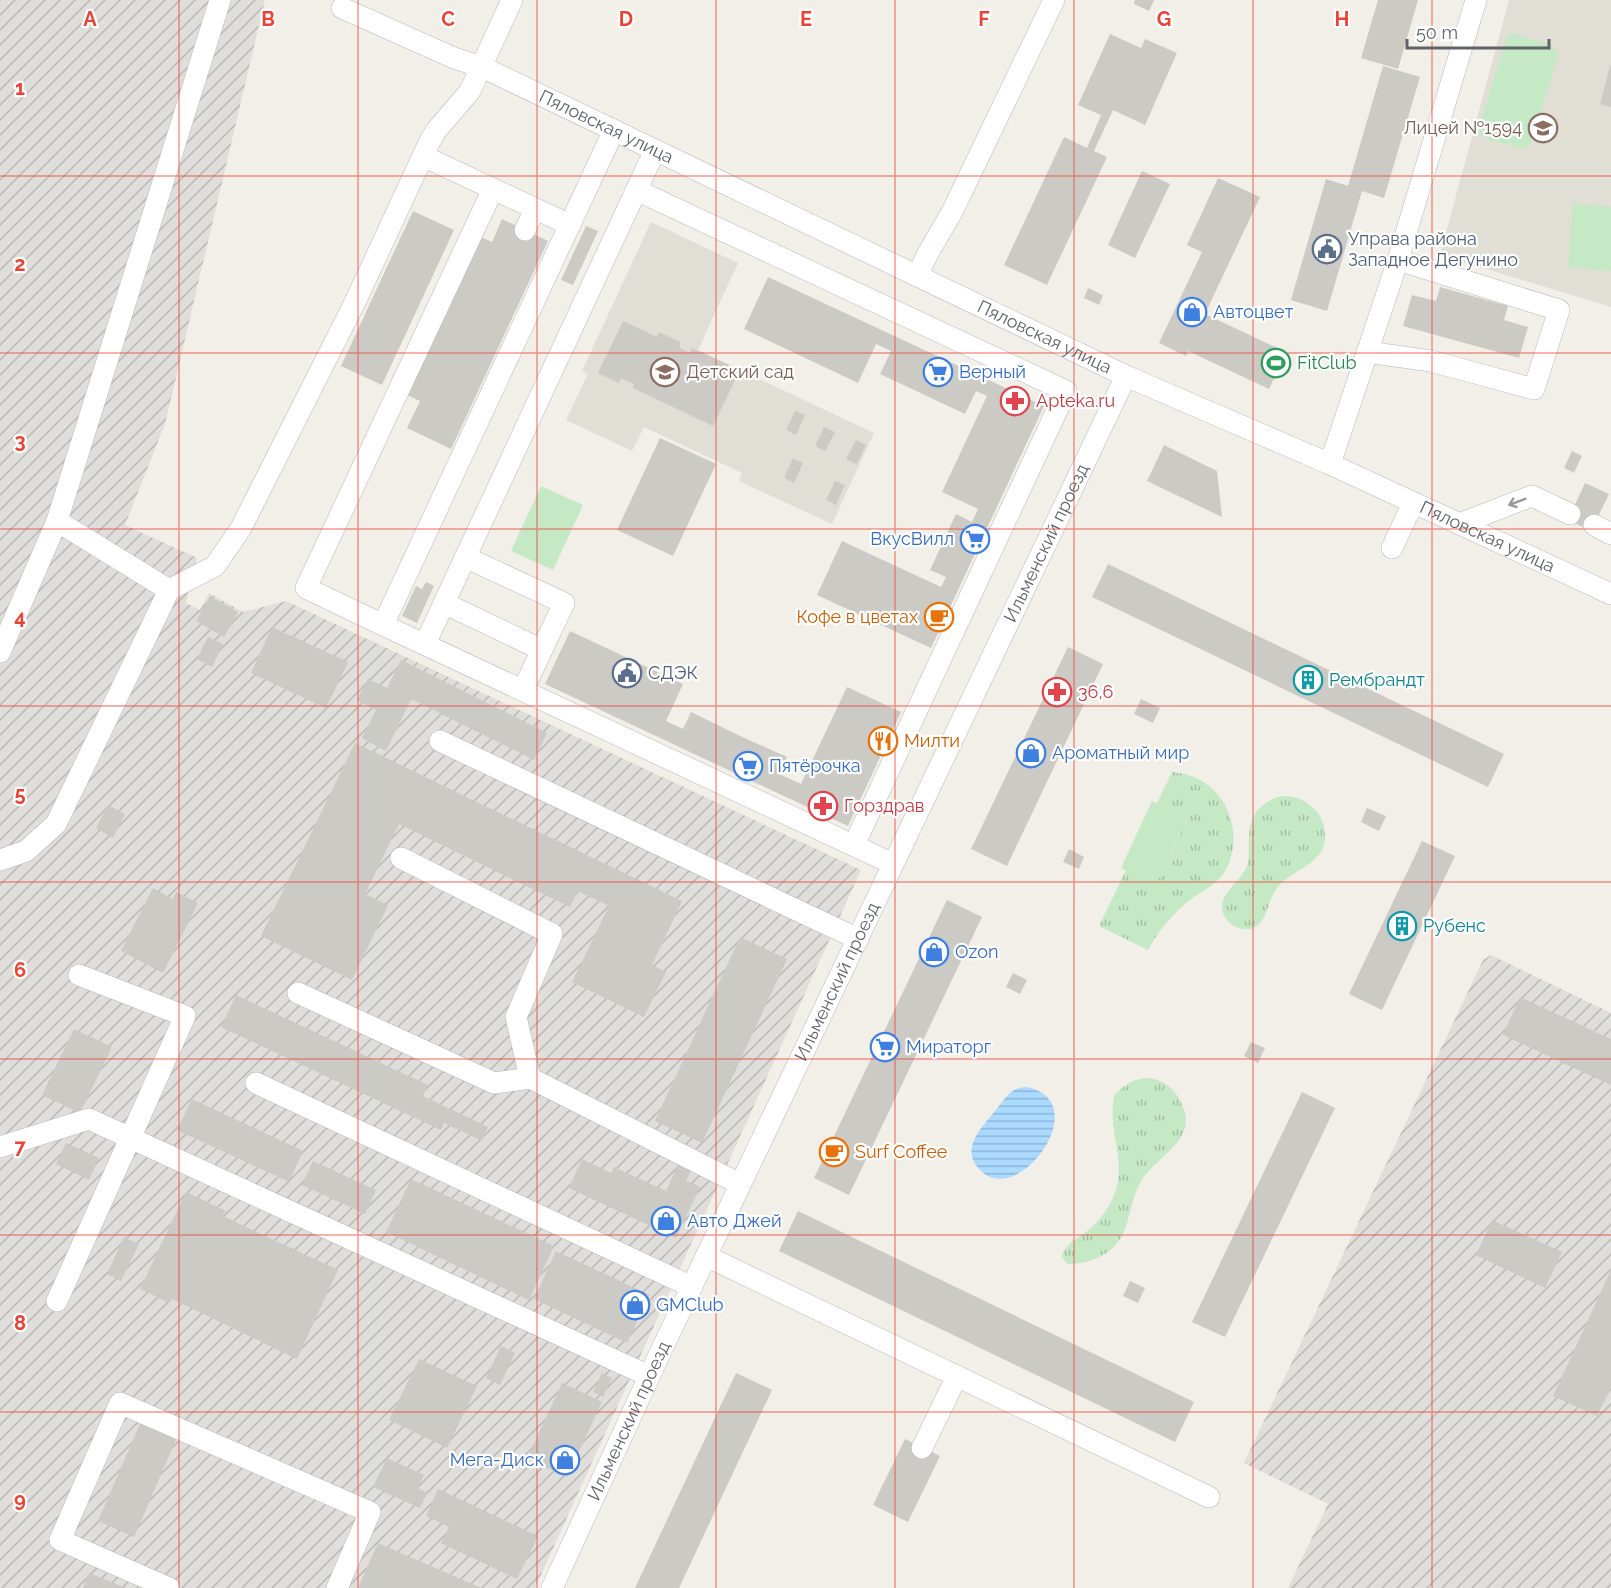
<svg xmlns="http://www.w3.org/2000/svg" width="1611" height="1588" viewBox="0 0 1611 1588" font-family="Raleway,sans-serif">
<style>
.industrial{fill:url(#industrial-furrows)}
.education{fill:#e1ded6}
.park{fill:url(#park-tufts)}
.pitch{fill:#c5e8c5}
.water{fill:url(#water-rules)}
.building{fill:#cccac5}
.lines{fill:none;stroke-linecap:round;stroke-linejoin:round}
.minor-casing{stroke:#b5b8bc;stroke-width:22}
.minor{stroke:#fff;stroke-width:21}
.oneway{stroke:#979a9d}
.grid{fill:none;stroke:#ea4335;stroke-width:1.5;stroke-opacity:0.55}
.labels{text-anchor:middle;stroke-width:4.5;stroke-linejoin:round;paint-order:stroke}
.street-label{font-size:18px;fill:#5f6368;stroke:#fff}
.education-label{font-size:18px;fill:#785e54;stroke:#fff;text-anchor:end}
.service-label{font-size:18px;fill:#4e5e75;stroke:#fff;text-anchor:start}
.shop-label{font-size:18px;fill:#366cbe;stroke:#fff;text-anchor:start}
.leisure-label{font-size:18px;fill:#27864d;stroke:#fff;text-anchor:start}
.health-label{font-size:18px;fill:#be3a42;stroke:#fff;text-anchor:start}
.food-label{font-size:18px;fill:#c56008;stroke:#fff;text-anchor:start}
.culture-label{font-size:18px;fill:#0d838f;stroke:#fff;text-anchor:start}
.grid-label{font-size:20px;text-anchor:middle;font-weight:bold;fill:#ea4335;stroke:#fff;stroke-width:4.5;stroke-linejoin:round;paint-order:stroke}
</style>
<defs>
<pattern id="industrial-furrows" width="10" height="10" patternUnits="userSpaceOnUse" patternTransform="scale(1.5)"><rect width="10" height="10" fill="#e0deda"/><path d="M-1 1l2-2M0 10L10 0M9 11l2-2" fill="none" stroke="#b9b8b5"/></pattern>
<pattern id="park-tufts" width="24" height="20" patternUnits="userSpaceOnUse" patternTransform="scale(1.5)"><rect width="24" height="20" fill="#c5e8c5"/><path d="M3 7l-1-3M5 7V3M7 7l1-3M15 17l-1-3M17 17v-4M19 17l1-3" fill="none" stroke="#a3c0a4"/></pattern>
<pattern id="water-rules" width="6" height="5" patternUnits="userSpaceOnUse" patternTransform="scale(1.5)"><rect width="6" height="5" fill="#aadaff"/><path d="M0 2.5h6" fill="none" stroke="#8eb4d2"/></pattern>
</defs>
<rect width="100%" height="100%" fill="#f1efe8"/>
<!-- industrial -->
<g class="industrial">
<polygon points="0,0 265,0 165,424 125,525 197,558 186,603 200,610 209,593 243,612 286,601 861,870 535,1588 0,1588"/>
<polygon points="1491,955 1611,1013 1611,1588 1288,1588 1328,1504 1244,1463 1483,960"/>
</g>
<!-- education -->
<g class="education">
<polygon points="1509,0 1611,0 1611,307 1440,255"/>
<polygon points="651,222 738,263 698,350 874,433 832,524 739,481 742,473 644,427 632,451 566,420 588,374 582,371"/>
</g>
<!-- park -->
<g class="park">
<path d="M1172,772C1195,774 1214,785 1225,805C1238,829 1237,863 1216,882C1207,890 1195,895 1186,903C1171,916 1157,933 1148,950L1099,926L1126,870L1156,884L1188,819L1157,803Z"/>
<path d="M1281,796C1296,796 1307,800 1317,812C1322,818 1324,825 1325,833C1328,866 1289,868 1275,891C1266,905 1266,932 1243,929C1237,928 1231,925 1227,920C1210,898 1240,884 1247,866C1250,857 1248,848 1249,839C1249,817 1259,802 1281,796Z"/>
<path d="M1151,1078C1163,1081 1174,1088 1180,1100C1201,1140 1159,1153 1142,1180C1124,1209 1134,1241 1099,1257C1089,1262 1078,1264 1067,1264L1062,1257C1064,1243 1081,1237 1091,1228C1100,1219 1108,1209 1113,1198C1129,1162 1107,1134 1114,1096C1124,1084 1135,1078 1151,1078Z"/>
</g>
<!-- pitch -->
<g class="pitch">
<polygon points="1515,34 1553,46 1558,55 1532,143 1522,149 1484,138 1480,133 1479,127 1506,40 1509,35"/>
<polygon points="1573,204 1611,207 1611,271 1568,267"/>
<polygon points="541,486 583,505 553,570 511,551"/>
<polygon points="1152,801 1188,818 1156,885 1121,868"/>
</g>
<!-- water -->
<path class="water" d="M1026,1087C1097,1100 1019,1210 980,1170C959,1149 982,1127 995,1111C1005,1099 1009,1088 1026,1087Z"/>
<!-- building -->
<g class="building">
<polygon points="1135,0 1154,0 1149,11 1134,4"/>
<polygon points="1378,0 1418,0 1398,69 1361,58"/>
<polygon points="1110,34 1141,48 1145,39 1177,53 1145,125 1113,110 1094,151 1107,157 1047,285 1004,265 1064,137 1087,148 1101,115 1078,105"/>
<polygon points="1383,66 1420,77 1384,198 1362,191 1327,311 1291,300 1326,179 1348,186"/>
<polygon points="1610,66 1611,66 1611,107 1600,104"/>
<polygon points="1142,171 1170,184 1135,258 1108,245"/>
<polygon points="1218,178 1260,197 1205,314 1286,352 1269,389 1188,351 1186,356 1159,343 1202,252 1187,245"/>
<polygon points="413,211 454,230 382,385 341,366"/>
<polygon points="502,219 548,241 451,449 407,428 420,401 407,395 481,237 492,242"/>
<polygon points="586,226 598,231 573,285 561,280"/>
<polygon points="768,277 1044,406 931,648 817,595 842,541 941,587 946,577 930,570 956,514 972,522 978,509 942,492 987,396 976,391 965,414 880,374 891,351 876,344 858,383 744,329"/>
<polygon points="1440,287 1508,306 1504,320 1528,327 1519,358 1403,326 1412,295 1436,301"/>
<polygon points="1088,288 1103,295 1099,305 1084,298"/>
<polygon points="623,321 657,337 659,332 681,342 679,347 690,353 692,348 740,370 713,426 633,388 634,384 621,378 619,383 598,373"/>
<polygon points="795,411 805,415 796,435 786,430"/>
<polygon points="824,427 835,432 825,451 815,446"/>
<polygon points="660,438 716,464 673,556 617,530"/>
<polygon points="856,440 866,445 857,464 846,459"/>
<polygon points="1164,445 1217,471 1222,517 1147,481"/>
<polygon points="1572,451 1582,456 1574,473 1564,468"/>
<polygon points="793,458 803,463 794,483 784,478"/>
<polygon points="835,481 845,485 836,505 826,500"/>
<polygon points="1585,483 1609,494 1591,531 1568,520"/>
<polygon points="1108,564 1504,754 1488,787 1092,597"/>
<polygon points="426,582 434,586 417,623 402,616 416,586 422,589"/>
<polygon points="210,596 238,612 224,637 196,621"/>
<polygon points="272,627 348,662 326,708 251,673"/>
<polygon points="570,631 683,684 666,721 683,729 691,712 738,735 787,757 779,774 801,784 847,687 901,712 848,826 545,684"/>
<polygon points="208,637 223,644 212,667 197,659"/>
<polygon points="1068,647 1103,664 1007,866 971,849"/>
<polygon points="401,660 547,733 534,760 411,699 386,751 362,738 376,710 357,700 368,679 387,688"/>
<polygon points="1141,699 1160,708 1153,723 1134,714"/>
<polygon points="355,743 682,901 652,965 666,972 644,1017 572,982 609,906 578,891 570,907 399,824 365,894 388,905 352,980 261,936"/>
<polygon points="108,805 125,814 113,838 96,828"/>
<polygon points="1367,808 1386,816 1379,831 1361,822"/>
<polygon points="1422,841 1455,856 1382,1010 1349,994"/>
<polygon points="1069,849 1084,857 1079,869 1063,862"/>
<polygon points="153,888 173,899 176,892 198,903 163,973 121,951"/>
<polygon points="947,900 982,917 849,1195 814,1178"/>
<polygon points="740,937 787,959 702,1143 655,1121"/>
<polygon points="1013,973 1027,980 1020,994 1006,987"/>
<polygon points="236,995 428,1085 423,1096 488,1127 482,1141 444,1123 441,1130 221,1027"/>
<polygon points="1520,997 1611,1039 1611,1085 1503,1035"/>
<polygon points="74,1029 112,1047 80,1113 42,1095"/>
<polygon points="1251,1042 1265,1048 1258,1063 1244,1056"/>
<polygon points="1302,1092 1335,1108 1225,1337 1192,1322"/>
<polygon points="192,1099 303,1151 289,1182 177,1130"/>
<polygon points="66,1143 99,1158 89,1180 56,1164"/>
<polygon points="582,1159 611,1173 614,1167 666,1191 678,1165 691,1171 686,1180 700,1187 676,1238 569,1188"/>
<polygon points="313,1161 376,1190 365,1214 302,1185"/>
<polygon points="411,1179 554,1246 529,1300 386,1232"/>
<polygon points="186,1192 226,1211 223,1216 338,1270 297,1359 172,1299 170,1303 140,1289"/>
<polygon points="798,1211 1194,1402 1175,1442 779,1251"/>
<polygon points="1492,1220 1562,1252 1545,1288 1476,1255"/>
<polygon points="124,1237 139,1244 121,1281 107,1274"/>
<polygon points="556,1251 650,1295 627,1343 534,1299"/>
<polygon points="1611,1270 1611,1387 1597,1416 1553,1396"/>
<polygon points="1130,1281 1145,1288 1138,1303 1123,1296"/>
<polygon points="501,1346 515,1353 500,1385 486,1378"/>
<polygon points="419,1359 477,1386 447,1448 389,1420"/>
<polygon points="602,1373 612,1378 603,1397 593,1392"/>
<polygon points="736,1373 772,1390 679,1588 635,1588"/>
<polygon points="562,1383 602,1402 567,1477 527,1459"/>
<polygon points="142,1419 178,1435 134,1537 98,1521"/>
<polygon points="905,1439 940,1456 908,1522 873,1505"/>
<polygon points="387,1458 424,1475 418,1488 427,1493 420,1508 373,1487"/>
<polygon points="438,1489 538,1536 517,1579 441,1543 449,1527 426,1516"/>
<polygon points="378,1543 481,1588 358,1588"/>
<polygon points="89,1573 126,1588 83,1588"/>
</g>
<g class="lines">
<!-- minor casing -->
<g class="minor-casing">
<g id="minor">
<path id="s1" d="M342,8L454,58L482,67L1126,376L1330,464L1611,594"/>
<polyline points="423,156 570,225"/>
<polyline points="493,189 306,588 383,625 614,130"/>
<polyline points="636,190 1066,391 854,845"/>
<polyline points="525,230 535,209"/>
<polyline points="917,276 928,253 952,212 1054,0"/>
<polyline points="1367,352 1431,361 1534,389 1559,310 1398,260"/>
<polyline points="1330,464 1398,260 1476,0"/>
<polyline points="1459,524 1532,496 1570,514"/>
<polyline points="1594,525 1611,534"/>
<polyline points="1392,548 1413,503"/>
<polyline points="465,557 564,603 523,690"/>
<polyline points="169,590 57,521 220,0"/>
<polyline points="444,603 542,650"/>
<polyline points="383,625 893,864"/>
<polyline points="425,644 655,150"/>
<polyline points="0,652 57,521"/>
<polyline points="440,741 858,939"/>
<polyline points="401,858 552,934 516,1017 530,1078 740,1184"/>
<polyline points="0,860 26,851 56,824 169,590 215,566 241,528 356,300 429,143 435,132 470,91 512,0"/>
<polyline points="298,993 494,1083 530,1078"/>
<polyline points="256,1083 692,1287"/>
<polyline points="0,1147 89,1119 649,1376"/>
<polyline points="706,1256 1209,1497"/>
<polyline points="57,1301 185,1016 79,975"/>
<polyline points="922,1448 957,1376"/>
<polyline points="169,1588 60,1540 120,1403 370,1512 337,1588"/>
<path id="s2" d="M552,1588L660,1353L1126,376"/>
</g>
</g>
<!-- minor -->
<use href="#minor" class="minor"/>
</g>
<!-- one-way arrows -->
<defs><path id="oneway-shaft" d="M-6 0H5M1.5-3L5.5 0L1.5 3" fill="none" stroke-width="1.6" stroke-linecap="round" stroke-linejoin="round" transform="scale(1.5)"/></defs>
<use class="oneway" href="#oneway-shaft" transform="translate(1517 502) rotate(159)"/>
<!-- grid -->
<path class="grid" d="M179,0V1588M358,0V1588M537,0V1588M716,0V1588M895,0V1588M1074,0V1588M1253,0V1588M1432,0V1588M0,176H1611M0,353H1611M0,529H1611M0,706H1611M0,882H1611M0,1059H1611M0,1235H1611M0,1412H1611"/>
<!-- icons -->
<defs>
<g id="school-ring" transform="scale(1.5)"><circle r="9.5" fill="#fff" stroke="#8d6e63" stroke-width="1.5"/><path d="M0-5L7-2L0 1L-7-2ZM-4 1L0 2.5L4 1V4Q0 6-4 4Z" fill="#8d6e63"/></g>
<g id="civic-ring" transform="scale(1.5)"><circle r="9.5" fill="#fff" stroke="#5c6f8a" stroke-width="1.5"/><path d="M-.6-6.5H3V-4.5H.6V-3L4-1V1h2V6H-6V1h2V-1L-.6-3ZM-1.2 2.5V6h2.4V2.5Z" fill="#5c6f8a"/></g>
<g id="shop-ring" transform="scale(1.5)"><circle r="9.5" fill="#fff" stroke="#3f7fe0" stroke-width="1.5"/><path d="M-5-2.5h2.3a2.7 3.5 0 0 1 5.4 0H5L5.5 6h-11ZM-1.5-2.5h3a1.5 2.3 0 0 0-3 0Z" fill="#3f7fe0"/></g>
<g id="stadium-ring" transform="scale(1.5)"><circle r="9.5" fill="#fff" stroke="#2e9e5b" stroke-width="1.5"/><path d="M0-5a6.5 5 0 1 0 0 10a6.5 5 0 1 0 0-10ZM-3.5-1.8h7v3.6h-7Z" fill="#2e9e5b"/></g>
<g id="supermarket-ring" transform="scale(1.5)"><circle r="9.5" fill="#fff" stroke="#3f7fe0" stroke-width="1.5"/><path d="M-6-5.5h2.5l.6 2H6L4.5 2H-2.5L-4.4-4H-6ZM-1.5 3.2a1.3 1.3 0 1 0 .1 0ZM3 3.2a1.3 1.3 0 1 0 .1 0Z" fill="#3f7fe0"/></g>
<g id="pharmacy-ring" transform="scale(1.5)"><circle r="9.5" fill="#fff" stroke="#e0444e" stroke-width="1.5"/><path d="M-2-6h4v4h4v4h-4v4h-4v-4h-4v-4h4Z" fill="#e0444e"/></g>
<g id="cafe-ring" transform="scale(1.5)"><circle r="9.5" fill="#fff" stroke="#e8710a" stroke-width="1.5"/><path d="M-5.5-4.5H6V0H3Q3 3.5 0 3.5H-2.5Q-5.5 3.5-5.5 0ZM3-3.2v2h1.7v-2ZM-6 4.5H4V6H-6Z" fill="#e8710a"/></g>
<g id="building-ring" transform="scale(1.5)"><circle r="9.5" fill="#fff" stroke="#0f9aa8" stroke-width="1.5"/><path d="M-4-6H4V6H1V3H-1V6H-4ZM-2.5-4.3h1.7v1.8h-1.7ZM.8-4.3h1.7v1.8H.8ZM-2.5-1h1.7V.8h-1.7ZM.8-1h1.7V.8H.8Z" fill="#0f9aa8"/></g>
<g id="restaurant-ring" transform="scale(1.5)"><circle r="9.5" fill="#fff" stroke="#e8710a" stroke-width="1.5"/><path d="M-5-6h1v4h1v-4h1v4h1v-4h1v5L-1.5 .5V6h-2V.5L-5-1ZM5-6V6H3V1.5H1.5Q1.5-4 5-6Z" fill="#e8710a"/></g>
</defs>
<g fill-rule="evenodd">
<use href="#school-ring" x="1543" y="128"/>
<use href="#civic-ring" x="1327" y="249"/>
<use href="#shop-ring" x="1192" y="312"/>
<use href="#stadium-ring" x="1276" y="363"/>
<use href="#school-ring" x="665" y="372"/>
<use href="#supermarket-ring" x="938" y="372"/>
<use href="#pharmacy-ring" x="1015" y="401"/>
<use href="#supermarket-ring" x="975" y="539"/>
<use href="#cafe-ring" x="939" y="617"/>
<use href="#civic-ring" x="627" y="673"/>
<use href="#building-ring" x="1308" y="680"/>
<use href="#pharmacy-ring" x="1057" y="692"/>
<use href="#restaurant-ring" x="883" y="741"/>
<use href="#shop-ring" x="1031" y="753"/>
<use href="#supermarket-ring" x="748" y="766"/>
<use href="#pharmacy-ring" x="823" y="806"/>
<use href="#building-ring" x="1402" y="926"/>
<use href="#shop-ring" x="934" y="952"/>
<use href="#supermarket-ring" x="885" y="1047"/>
<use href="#cafe-ring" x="834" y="1152"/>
<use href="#shop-ring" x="666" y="1221"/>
<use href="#shop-ring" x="635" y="1305"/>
<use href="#shop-ring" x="565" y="1460"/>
</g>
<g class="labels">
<!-- street labels -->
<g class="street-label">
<text dy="6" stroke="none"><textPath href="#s1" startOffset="290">Пяловская улица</textPath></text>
<text dy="6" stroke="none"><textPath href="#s1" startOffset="776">Пяловская улица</textPath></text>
<text dy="6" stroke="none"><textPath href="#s1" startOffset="1262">Пяловская улица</textPath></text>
<text dy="6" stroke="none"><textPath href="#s2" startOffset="1156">Ильменский проезд</textPath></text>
<text dy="6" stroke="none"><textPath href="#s2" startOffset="670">Ильменский проезд</textPath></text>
<text dy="6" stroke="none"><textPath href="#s2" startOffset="184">Ильменский проезд</textPath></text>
</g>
<!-- education labels -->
<g class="education-label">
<text x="1522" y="134">Лицей №1594</text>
<text x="686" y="378" text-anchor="start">Детский сад</text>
</g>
<!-- service labels -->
<g class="service-label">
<text x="1348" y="245">Управа района<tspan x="1348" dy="21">Западное Дегунино</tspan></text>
<text x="648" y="679">СДЭК</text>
</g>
<!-- shop labels -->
<g class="shop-label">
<text x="1213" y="318">Автоцвет</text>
<text x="959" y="378">Верный</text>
<text x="954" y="545" text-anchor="end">ВкусВилл</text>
<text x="1052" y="759">Ароматный мир</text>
<text x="769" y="772">Пятёрочка</text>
<text x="955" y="958">Ozon</text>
<text x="906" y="1053">Мираторг</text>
<text x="687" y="1227">Авто Джей</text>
<text x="656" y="1311">GMClub</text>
<text x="544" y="1466" text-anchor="end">Мега-Диск</text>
</g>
<!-- leisure labels -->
<g class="leisure-label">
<text x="1297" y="369">FitClub</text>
</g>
<!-- health labels -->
<g class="health-label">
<text x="1036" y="407">Apteka.ru</text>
<text x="1078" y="698">36,6</text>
<text x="844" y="812">Горздрав</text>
</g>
<!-- food labels -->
<g class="food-label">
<text x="918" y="623" text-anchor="end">Кофе в цветах</text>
<text x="904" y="747">Милти</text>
<text x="855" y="1158">Surf Coffee</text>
</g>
<!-- culture labels -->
<g class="culture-label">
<text x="1329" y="686">Рембрандт</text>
<text x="1423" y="932">Рубенс</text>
</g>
</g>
<g class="grid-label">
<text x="90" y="26">A</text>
<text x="268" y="26">B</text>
<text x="448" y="26">C</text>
<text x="626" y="26">D</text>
<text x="806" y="26">E</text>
<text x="984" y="26">F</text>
<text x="1164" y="26">G</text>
<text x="1342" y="26">H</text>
<text x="20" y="95">1</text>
<text x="20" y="271">2</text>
<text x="20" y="448">3</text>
<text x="20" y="624">4</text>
<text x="20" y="801">5</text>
<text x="20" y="977">6</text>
<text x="20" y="1154">7</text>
<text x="20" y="1330">8</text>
<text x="20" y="1507">9</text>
</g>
<!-- scale -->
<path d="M1407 39v9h142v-9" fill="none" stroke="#5f6368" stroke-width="3"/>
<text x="1416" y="39" font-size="18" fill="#5f6368" stroke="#ffffff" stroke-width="4.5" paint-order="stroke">50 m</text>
</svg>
